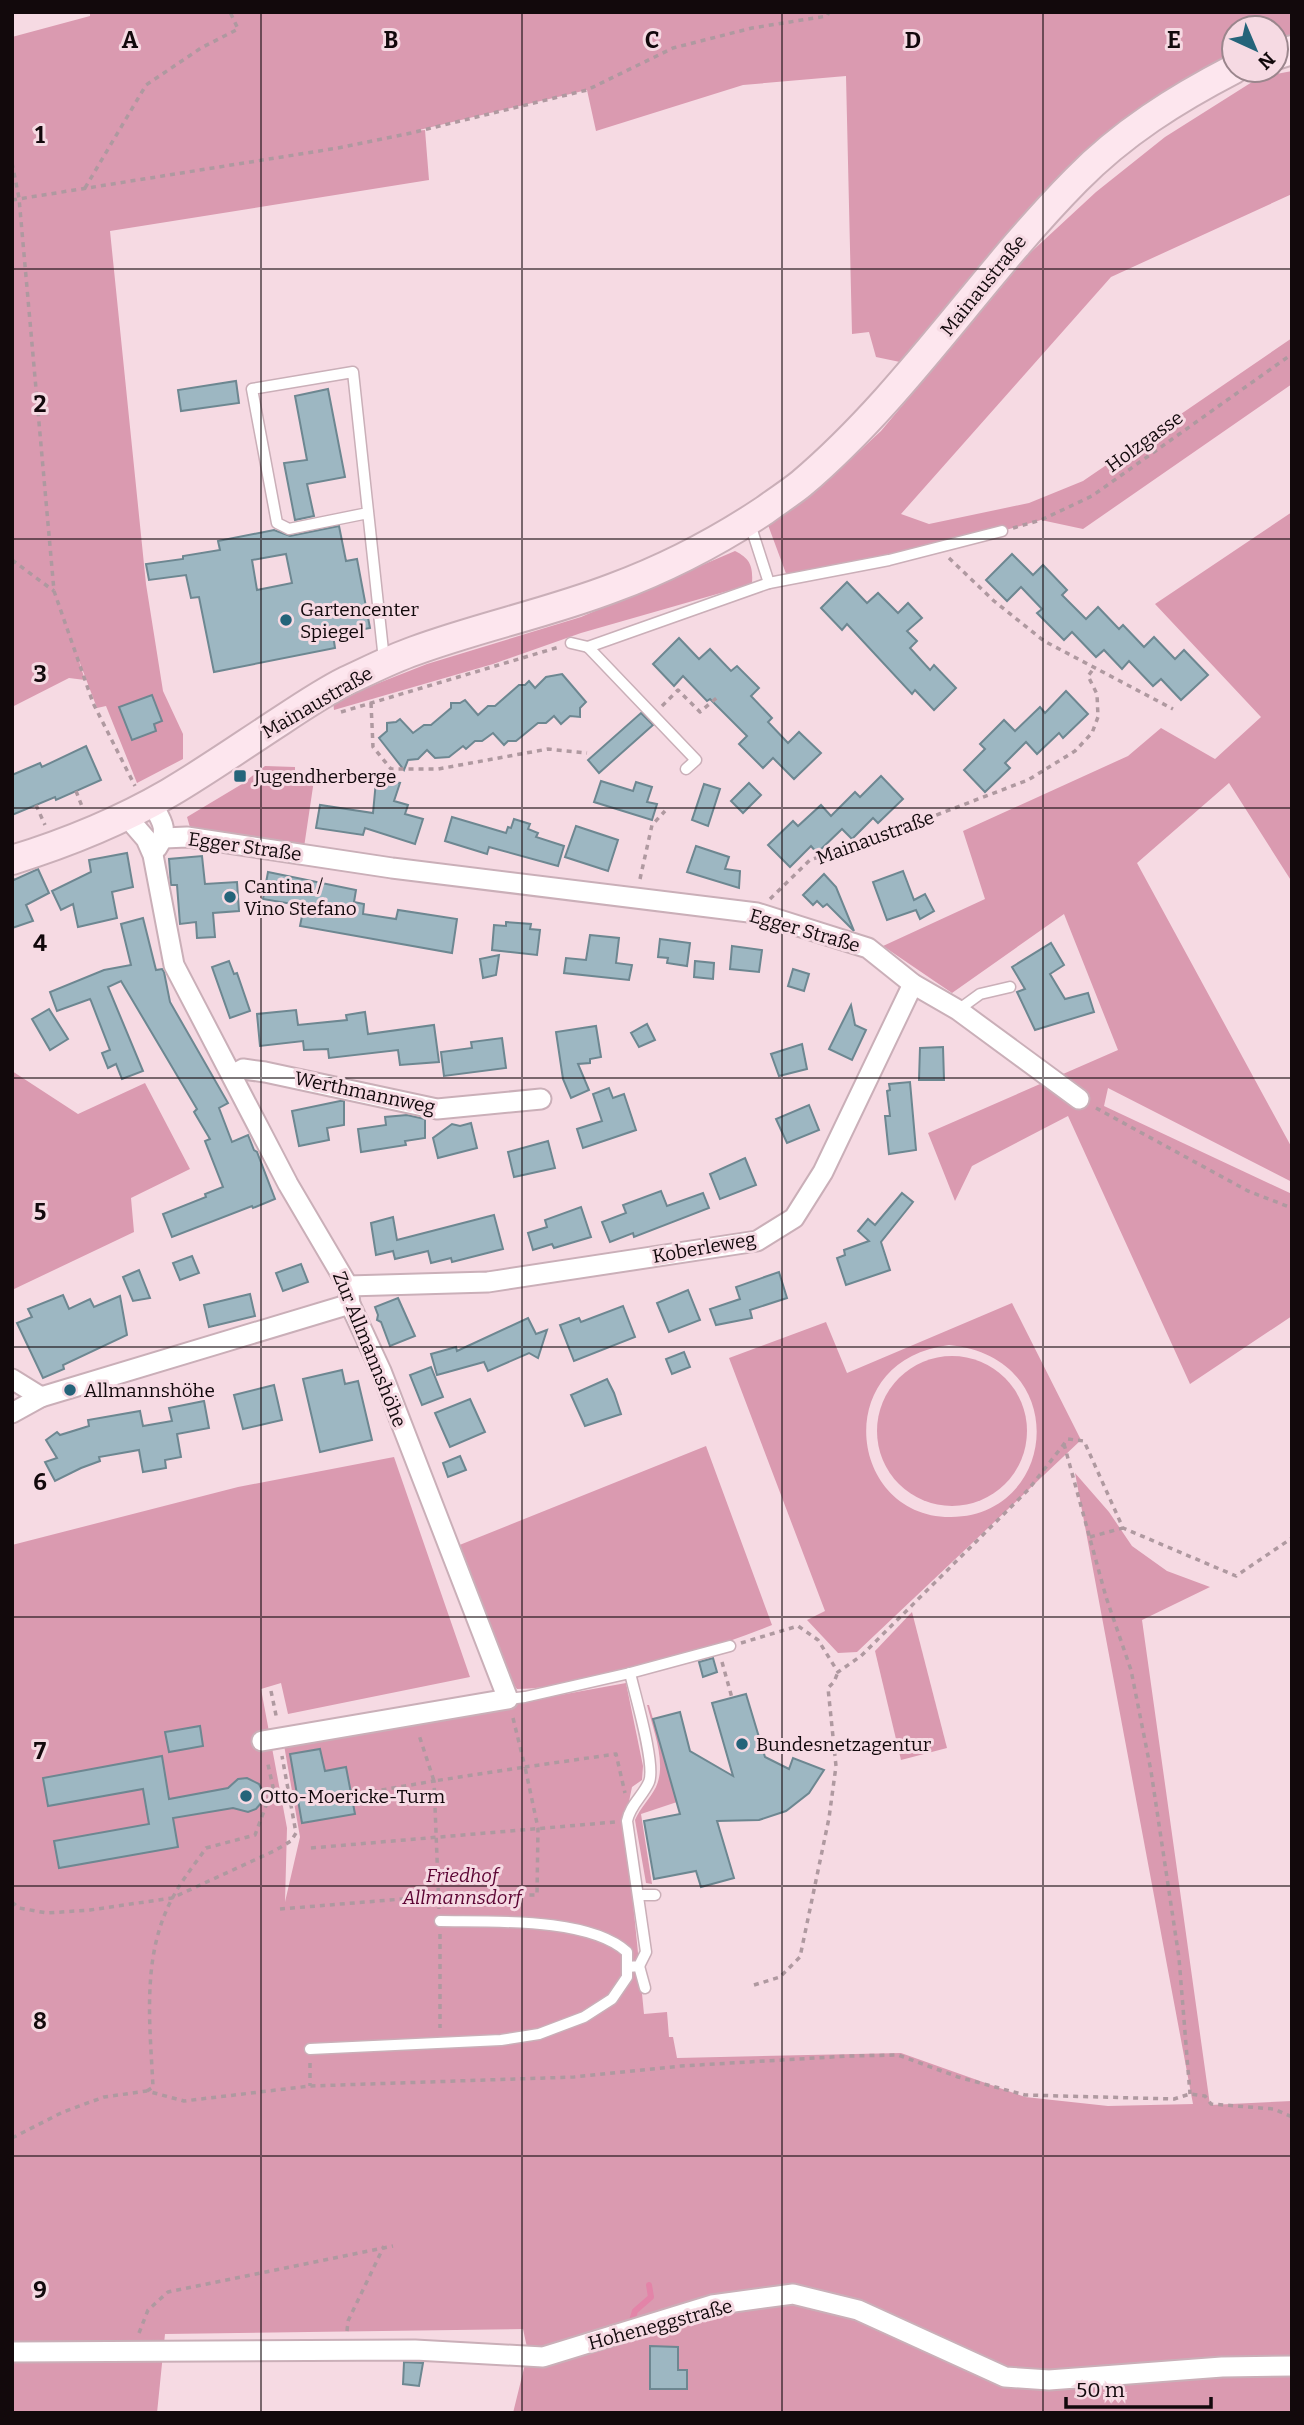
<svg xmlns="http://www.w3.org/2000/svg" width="1304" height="2425" viewBox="0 0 1304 2425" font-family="Bitter,serif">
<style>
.green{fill:#da9ab0;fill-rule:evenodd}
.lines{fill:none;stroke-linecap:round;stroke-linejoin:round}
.stream{stroke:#e384a8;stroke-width:6}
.building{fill:#9db7c2;stroke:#6d8791;stroke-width:2;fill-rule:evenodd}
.service-casing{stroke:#caafb8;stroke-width:13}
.minor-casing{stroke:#caafb8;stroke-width:23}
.secondary-casing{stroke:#caafb8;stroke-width:32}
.path{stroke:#af99a0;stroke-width:3.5;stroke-dasharray:5 5;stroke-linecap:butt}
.service{stroke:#fff;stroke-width:10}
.minor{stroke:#fff;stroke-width:19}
.secondary{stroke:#fde6ee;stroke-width:28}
.grid{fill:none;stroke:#12090c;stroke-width:2;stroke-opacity:0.55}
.poi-dot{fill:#25647a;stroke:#f6dae3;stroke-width:2.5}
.labels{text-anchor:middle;stroke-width:6;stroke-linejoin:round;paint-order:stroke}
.street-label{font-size:19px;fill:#12090c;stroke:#f6dae3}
.poi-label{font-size:19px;fill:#12090c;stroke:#f6dae3;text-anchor:start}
.park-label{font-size:19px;font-style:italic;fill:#5b0332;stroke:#f6dae3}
.grid-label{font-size:23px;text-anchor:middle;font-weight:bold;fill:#12090c;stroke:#f6dae3;stroke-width:6;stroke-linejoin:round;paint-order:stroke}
</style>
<rect width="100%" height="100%" fill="#f6dae3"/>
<!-- green -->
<g class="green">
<polygon points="90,12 1292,12 1292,43 1276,47 1276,28 1234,28 1234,61 1068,173 1016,224 900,362 876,357 869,332 852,334 846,76 743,85 596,131 587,90 415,131 425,130 429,180 110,231 146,584 163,691 183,734 183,759 137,783 106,706 97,708 78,658 85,680 69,678 12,707 12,37 90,16"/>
<polygon points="1292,71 1292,194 1111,277 901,514 929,524 1029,503 1083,481 1292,338 1292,384 1083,529 1041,520 940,549 788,579 768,525 826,482 881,431 1029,254 1096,192 1165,137 1260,77"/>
<polygon points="1292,512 1292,882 1229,783 1137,863 1292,1148 1292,1182 1108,1088 1104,1106 1292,1194 1292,1316 1190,1384 1068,1116 972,1166 955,1201 928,1133 1118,1050 1064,914 952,993 883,946 985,899 963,831 1128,756 1161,728 1215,759 1261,717 1155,604"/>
<path d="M735,551C751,559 753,567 752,584L581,633L493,664L334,710L333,701L427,664L581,617Z"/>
<polygon points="265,766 295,767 295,779 314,780 303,854 193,838 187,817 242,784"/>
<polygon points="12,1071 78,1114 145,1083 190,1169 131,1198 134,1232 12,1290"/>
<path d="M1012,1303L1081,1440L857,1652L838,1653L807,1620L825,1611L729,1358L826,1322L847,1373ZM949,1345C1073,1357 1058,1516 951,1517C848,1518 829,1360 949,1345Z"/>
<circle cx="952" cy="1431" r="75"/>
<path d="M706,1446L772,1625C722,1646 670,1659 617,1671C584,1679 552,1689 517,1689L505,1673L457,1546Z"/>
<polygon points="394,1457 470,1677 288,1714 281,1683 261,1689 287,1828 285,1902 300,1837 284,1745 626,1683 643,1766 642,1780 632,1787 625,1821 644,2014 667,2012 669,2037 673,2037 677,2058 901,2053 1025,2097 1108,2106 1193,2104 1075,1473 1109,1512 1132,1546 1167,1571 1210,1587 1142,1620 1210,2105 1292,2101 1292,2413 513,2413 528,2352 523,2329 165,2334 157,2413 12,2413 12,1545 238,1487"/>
<polygon points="912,1612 947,1748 901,1760 875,1651"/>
<path d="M647,1705H649L677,1802L641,1814L652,1884L646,1883L635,1820C640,1808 650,1799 656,1787C667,1763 653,1729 647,1705Z"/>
</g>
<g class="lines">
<!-- stream -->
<polyline class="stream" points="631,2324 635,2311 651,2297 649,2285"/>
</g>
<!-- building -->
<g class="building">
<polygon points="236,381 239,403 181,411 178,390"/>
<polygon points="328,389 345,477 307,484 314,516 295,520 284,463 307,460 295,396"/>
<path d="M339,526L346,561L357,559L370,628L333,635L335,648L214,672L199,597L191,598L186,575L149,580L146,564L183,559V556L220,550L218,541L274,530L290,536ZM286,554L292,583L257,590L252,560Z"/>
<polygon points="1012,554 1033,575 1043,565 1067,590 1062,595 1086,619 1098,607 1119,629 1123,625 1144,647 1154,637 1175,659 1184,650 1208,675 1181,700 1161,679 1153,686 1129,661 1122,669 1104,650 1096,657 1072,632 1064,640 1037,613 1042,609 1021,587 1007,601 986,580"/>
<polygon points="847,582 867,603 878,593 898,613 908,603 922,618 907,631 917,641 910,648 930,670 934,665 956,688 934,710 915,690 912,694 847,624 842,630 821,608"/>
<polygon points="679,638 699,659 710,649 731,671 737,666 759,688 751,696 772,718 768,722 788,743 799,732 821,753 794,779 773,758 763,768 739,744 747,736 710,699 707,701 683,676 674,686 653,664"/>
<polygon points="562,674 586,702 580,708 580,717 570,716 561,724 554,716 546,723 538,723 516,741 508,741 504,745 493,733 482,741 475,741 466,749 463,746 449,757 435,758 427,750 418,759 408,760 404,770 379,738 387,731 387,723 396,722 400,719 413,733 424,725 431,725 451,708 451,703 460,703 465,700 478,715 488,706 495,706 519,685 525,685 529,681 535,688 546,677"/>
<polygon points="1066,691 1088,714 1063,738 1059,733 1037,754 1026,742 1005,763 1010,768 985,792 964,770 985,749 980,744 1004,720 1015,731 1040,707 1045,713"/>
<polygon points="152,695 162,721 154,724 156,731 132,740 119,707"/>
<polygon points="641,713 653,725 599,773 588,760"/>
<polygon points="86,746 101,780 56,800 55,797 12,815 12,775 40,763 42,767"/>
<polygon points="881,776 903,799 878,823 873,818 852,839 842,829 817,853 811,846 790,867 768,845 793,821 798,826 821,805 831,816 855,792 860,797"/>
<polygon points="376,781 400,783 394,801 408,805 405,814 423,819 415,844 365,828 363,835 316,828 320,805 373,813"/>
<polygon points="601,781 633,791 636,782 652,787 647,802 657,804 652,820 594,802"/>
<polygon points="749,783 761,795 743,813 731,801"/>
<polygon points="704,784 720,789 708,826 692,820"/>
<polygon points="452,817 506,833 508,827 511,828 514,819 530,824 528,829 538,833 536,837 564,846 558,866 489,847 487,854 445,841"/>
<polygon points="576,826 618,840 608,871 565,857"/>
<polygon points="696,846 729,857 725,869 740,871 739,888 687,872"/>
<polygon points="127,853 133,887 112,892 117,918 78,927 73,904 61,910 52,891 91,872 89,860"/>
<polygon points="202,856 205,884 237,882 239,911 213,913 215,937 197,938 196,922 180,924 177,885 171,885 169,859"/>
<polygon points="38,869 49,893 26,905 33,921 12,928 12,876 14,880"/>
<polygon points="903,871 914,900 925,894 934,911 920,919 916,910 887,920 873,882"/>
<polygon points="268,872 356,890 354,902 364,904 363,914 396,919 398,910 457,919 452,953 300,926 304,906 263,899"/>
<polygon points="824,874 836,887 854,931 827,904 823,907 817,901 813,905 803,895"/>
<polygon points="143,918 156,970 162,969 164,972 170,1002 228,1103 219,1108 232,1142 248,1135 254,1150 257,1152 275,1199 253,1208 252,1206 172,1237 163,1214 206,1197 205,1194 223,1187 205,1141 210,1139 194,1112 197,1109 121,981 108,987 143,1071 122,1079 116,1064 108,1068 102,1053 110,1050 91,1001 90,999 57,1011 50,992 104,970 131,965 121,924"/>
<polygon points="506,922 531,924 530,929 540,930 537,955 492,950 494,925 506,926"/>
<polygon points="590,935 619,938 616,963 632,965 629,980 564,973 566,958 586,960"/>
<polygon points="660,939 690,943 687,966 667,963 668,958 658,957"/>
<polygon points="1051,943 1064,965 1050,974 1065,999 1088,993 1094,1012 1035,1030 1017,992 1025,989 1012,967"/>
<polygon points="732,946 762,950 759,972 730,969"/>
<polygon points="499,955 496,975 483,978 480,959"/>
<polygon points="229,961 234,974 237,973 250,1011 230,1018 212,967"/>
<polygon points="695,961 714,963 713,979 694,977"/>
<polygon points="793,969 809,974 804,991 788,986"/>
<polygon points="851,1005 855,1025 866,1030 852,1060 829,1049"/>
<polygon points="49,1009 68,1039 50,1050 32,1019"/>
<polygon points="296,1010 298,1025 347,1020 346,1015 365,1012 368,1034 434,1025 439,1062 400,1065 398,1050 329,1058 328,1049 304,1050 303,1041 260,1046 257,1014"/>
<polygon points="647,1024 655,1040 639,1047 631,1033"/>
<polygon points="596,1026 601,1057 590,1059 590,1063 578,1064 589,1090 571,1098 563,1079 556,1032"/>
<polygon points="502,1038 506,1068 444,1076 441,1052 472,1048 471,1042"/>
<polygon points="802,1044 807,1069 779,1076 771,1054"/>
<polygon points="943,1047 944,1080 919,1080 920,1048"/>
<polygon points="910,1082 916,1150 889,1154 885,1116 890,1116 887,1091 890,1090 889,1084"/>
<polygon points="609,1088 613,1098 624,1094 636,1130 583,1148 577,1129 602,1121 593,1094"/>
<polygon points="340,1101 344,1101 344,1125 327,1128 329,1140 299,1146 292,1111"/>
<polygon points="809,1105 819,1130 787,1143 776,1119"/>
<polygon points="407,1115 425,1119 425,1138 405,1141 406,1145 361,1152 358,1129 386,1125 385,1117"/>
<polygon points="471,1123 477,1148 438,1158 433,1138 452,1124 460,1126"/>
<polygon points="548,1141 555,1168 514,1177 508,1152"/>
<polygon points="745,1158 756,1185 720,1199 710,1174"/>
<polygon points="661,1191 667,1206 703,1193 709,1208 634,1237 633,1233 610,1242 602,1222 626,1213 623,1205"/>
<polygon points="902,1193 913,1202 881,1242 890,1270 846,1285 837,1258 845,1255 844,1250 869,1241 858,1231 868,1219 875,1225"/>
<polygon points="581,1207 591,1237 554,1248 552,1244 533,1250 528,1233 547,1227 545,1220"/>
<polygon points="494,1215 503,1249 452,1262 451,1258 431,1263 428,1251 395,1259 393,1251 376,1255 371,1223 393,1217 397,1240"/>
<polygon points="192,1256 199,1273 180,1280 173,1263"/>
<polygon points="301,1264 308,1282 283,1291 276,1273"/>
<polygon points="139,1270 150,1298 133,1301 123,1277"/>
<polygon points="779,1272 787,1298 750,1310 752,1318 716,1325 710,1309 740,1299 736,1287"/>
<polygon points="688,1290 700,1320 669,1332 657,1303"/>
<polygon points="250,1294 255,1316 209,1327 204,1305"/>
<polygon points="63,1295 69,1309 90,1299 94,1307 120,1296 127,1335 63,1365 64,1369 43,1378 17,1323 32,1317 28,1309"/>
<polygon points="398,1298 415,1336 390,1346 381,1322 377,1320 378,1315 375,1307"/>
<polygon points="623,1306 635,1337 574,1361 560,1325 579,1318 581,1322"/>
<polygon points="528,1318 536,1334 547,1330 538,1358 529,1353 488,1371 484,1362 437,1375 431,1354 456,1347 457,1351"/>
<polygon points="684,1352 690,1367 672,1374 666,1359"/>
<polygon points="431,1367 443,1397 422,1405 410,1375"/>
<polygon points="342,1370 345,1384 358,1381 372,1440 320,1452 303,1379"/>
<polygon points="607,1379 614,1393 621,1414 585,1426 571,1395"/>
<polygon points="274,1385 282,1420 243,1429 234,1395"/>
<polygon points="470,1399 485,1432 450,1447 435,1413"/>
<polygon points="204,1401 209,1428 177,1434 181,1457 165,1460 166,1468 143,1472 139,1450 99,1457 100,1461 81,1468 55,1481 45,1462 57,1458 46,1440 57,1432 60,1435 89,1426 88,1420 140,1411 143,1426 172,1421 169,1408"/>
<polygon points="460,1456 466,1470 448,1477 443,1463"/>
<polygon points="713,1658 717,1672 703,1677 699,1662"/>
<polygon points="746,1694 765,1757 789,1769 793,1758 824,1770 809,1793 786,1811 759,1820 717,1821 734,1878 701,1887 696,1871 654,1879 644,1821 680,1814 653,1719 680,1712 690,1751 733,1776 712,1703"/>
<polygon points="200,1726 203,1746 169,1752 165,1732"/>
<polygon points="320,1749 325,1771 346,1767 355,1814 302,1823 290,1754"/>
<polygon points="162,1756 169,1799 228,1788 238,1779 247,1778 259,1784 263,1792 262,1802 256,1809 248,1812 233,1808 173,1818 178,1847 59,1868 54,1841 149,1824 143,1789 48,1806 43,1778"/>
<polygon points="650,2346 678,2347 678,2370 687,2370 687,2389 650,2389"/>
<polygon points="404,2362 423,2363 419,2386 403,2384"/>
</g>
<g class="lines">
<!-- service casing -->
<g class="service-casing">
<g id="service">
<path d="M368,513L289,529L277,523L252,389L353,372C363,468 374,564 384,660"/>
<polyline points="750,524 769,583"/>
<polyline points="571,643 588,647"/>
<polyline points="588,647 769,583 889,560 1002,531"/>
<polyline points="588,647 696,760 686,769"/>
<polyline points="958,1010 980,994 1010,987"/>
<polyline points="508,1699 525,1697 630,1673 730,1646"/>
<polyline points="639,1895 655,1895"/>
<polyline points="639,1966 645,1988"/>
<path d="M628,1967L639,1966L646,1952L627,1821C630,1805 643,1796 649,1782C656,1765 635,1695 630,1673"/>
<path d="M310,2049L501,2040L539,2034L584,2017L612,1999L627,1977V1952C589,1917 490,1922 440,1921"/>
</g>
</g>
<!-- minor casing -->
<g class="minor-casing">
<g id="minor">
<path d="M151,802C161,820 170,829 157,848"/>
<polyline points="127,817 146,839 153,855 174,965 288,1184 348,1286 350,1304 381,1371 508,1699 262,1741"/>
<polyline points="164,838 187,837 392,868 757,913 868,948 913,984 958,1010 1079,1099"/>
<polyline points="232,1075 243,1069 265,1072 437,1109 541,1099"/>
<polyline points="348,1286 488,1282 757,1241 794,1218 823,1172 913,984"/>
<polyline points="12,1379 41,1397 350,1304"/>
<polyline points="12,1413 41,1397"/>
<polyline points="12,2352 415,2350 543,2357 712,2305 793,2294 858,2310 1005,2377 1049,2380 1222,2367 1292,2366"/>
</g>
</g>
<!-- secondary casing -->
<g class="secondary-casing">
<g id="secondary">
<polyline points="1276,55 1292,50"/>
<path d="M12,860C67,843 119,822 169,793C208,770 245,744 282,720C303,706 324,692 346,681C368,671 391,659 414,651C479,627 548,613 613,588C667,568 717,542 765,510C777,501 790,493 801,484C906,395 980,277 1076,180C1122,133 1176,99 1234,69"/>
</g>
</g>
<!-- path -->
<g class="path">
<polyline points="12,163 19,198 54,591 93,703 135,786"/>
<polyline points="85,188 146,85 201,48 238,29 230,12"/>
<polyline points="12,200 338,148 411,133 587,90 673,48 752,28 827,16 829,12"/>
<polyline points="1013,528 1041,520 1092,496 1292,354"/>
<polyline points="949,558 994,601 1044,641 1173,709"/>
<polyline points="12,560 54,591"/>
<polyline points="371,703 373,747 391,769 438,769 548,749 587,753"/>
<polyline points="662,706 678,690 700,712 720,695"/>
<polyline points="341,712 559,647"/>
<polyline points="76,791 83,809"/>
<polyline points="36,805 45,825"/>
<polyline points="640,879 652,825 665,811"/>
<polyline points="770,899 810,860 871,840 1028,780 1075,751 1092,733 1098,717 1097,694 1088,676 1094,668"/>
<polyline points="1096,1108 1248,1191 1292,1208"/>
<polyline points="1064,1444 1106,1597 1131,1670 1151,1771 1179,1958 1190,2094"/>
<polyline points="1090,1537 1123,1528"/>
<polyline points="741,1643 798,1626 818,1640 838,1672 861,1656 1028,1490 1068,1439 1084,1441 1123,1528 1236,1576 1292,1538"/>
<polyline points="722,1662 732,1698"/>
<polyline points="271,1691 277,1720"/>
<polyline points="513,1718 525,1767 616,1754 625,1793"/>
<polyline points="352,1795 434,1781 439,1909"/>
<polyline points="311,1848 615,1822"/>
<polyline points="12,1902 19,1908 47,1913 90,1910 172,1898 274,1851 291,1841 296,1833 282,1756"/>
<polyline points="280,1909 439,1896 537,1895 538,1828 525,1767 434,1781 419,1735"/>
<polyline points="440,1934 440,2028"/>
<polyline points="754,1985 780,1977 800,1957 829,1818 836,1766 828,1688 834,1682 838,1672"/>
<polyline points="310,2063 310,2086"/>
<path d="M147,2091L153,2087C150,2024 141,1955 173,1897C182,1880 195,1864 206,1848L255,1835L273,1787L267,1760"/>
<polyline points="12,2138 63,2112 104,2097 147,2091 184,2101 310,2086 574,2077 681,2066 849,2056 898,2055 958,2077 1025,2095 1174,2099 1190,2094 1205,2096 1211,2104 1274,2109 1292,2117"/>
<polyline points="347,2331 348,2321 384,2246"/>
<polyline points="139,2333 148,2310 168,2292 393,2246"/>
</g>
<!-- service -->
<use href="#service" class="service"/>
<!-- minor -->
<use href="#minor" class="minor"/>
<!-- secondary -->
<use href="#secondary" class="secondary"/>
</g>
<!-- grid -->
<path class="grid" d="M261,12V2413M522,12V2413M782,12V2413M1043,12V2413M12,269H1292M12,539H1292M12,808H1292M12,1078H1292M12,1347H1292M12,1617H1292M12,1886H1292M12,2156H1292"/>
<!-- markers -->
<g class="poi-dot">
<circle cx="286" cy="620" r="7"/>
<rect x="233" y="769" width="14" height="14" rx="3.5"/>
<circle cx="230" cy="897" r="7"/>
<circle cx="70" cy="1390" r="7"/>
<circle cx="742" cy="1744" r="7"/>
<circle cx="246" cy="1796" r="7"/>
</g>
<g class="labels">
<!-- street labels -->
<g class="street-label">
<text transform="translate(983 285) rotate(-51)" y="7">Mainaustraße</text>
<text transform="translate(1144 441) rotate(-36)" y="7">Holzgasse</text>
<text transform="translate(317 702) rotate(-30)" y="7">Mainaustraße</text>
<text transform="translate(875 837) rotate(-20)" y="7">Mainaustraße</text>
<text transform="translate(245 846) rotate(8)" y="7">Egger Straße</text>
<text transform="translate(805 930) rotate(16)" y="7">Egger Straße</text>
<text transform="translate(365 1092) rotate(12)" y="7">Werthmannweg</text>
<text transform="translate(704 1247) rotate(-10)" y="7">Koberleweg</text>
<text transform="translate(370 1349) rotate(68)" y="7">Zur Allmannshöhe</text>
<text transform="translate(660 2324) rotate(-15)" y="7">Hoheneggstraße</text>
</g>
<!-- poi labels -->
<g class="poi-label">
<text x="300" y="616">Gartencenter<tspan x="300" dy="22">Spiegel</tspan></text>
<text x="254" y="783">Jugendherberge</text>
<text x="244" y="893">Cantina /<tspan x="244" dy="22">Vino Stefano</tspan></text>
<text x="84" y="1397">Allmannshöhe</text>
<text x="756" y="1751">Bundesnetzagentur</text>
<text x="260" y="1803">Otto-Moericke-Turm</text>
</g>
<!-- park labels -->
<g class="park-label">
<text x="462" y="1882">Friedhof<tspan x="462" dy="22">Allmannsdorf</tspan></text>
</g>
</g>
<g class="grid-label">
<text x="130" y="48">A</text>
<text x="391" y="48">B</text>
<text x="652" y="48">C</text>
<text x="913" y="48">D</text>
<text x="1174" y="48">E</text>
<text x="40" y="143">1</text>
<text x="40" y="412">2</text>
<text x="40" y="682">3</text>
<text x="40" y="951">4</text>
<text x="40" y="1220">5</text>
<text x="40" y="1490">6</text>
<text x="40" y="1759">7</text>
<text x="40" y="2029">8</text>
<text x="40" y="2298">9</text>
</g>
<!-- border -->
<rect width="1304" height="2425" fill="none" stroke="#12090c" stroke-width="28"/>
<!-- north arrow -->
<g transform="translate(1255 49) rotate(136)"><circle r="33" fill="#f6dae3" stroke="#9b868d" stroke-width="2"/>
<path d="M0-5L12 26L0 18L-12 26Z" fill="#25647a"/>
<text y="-10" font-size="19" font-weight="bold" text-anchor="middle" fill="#12090c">N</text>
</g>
<!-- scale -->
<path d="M1066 2397v10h145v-10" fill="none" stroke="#12090c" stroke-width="3.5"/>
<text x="1076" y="2397" font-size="21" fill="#12090c" stroke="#f6dae3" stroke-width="5" paint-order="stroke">50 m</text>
</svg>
